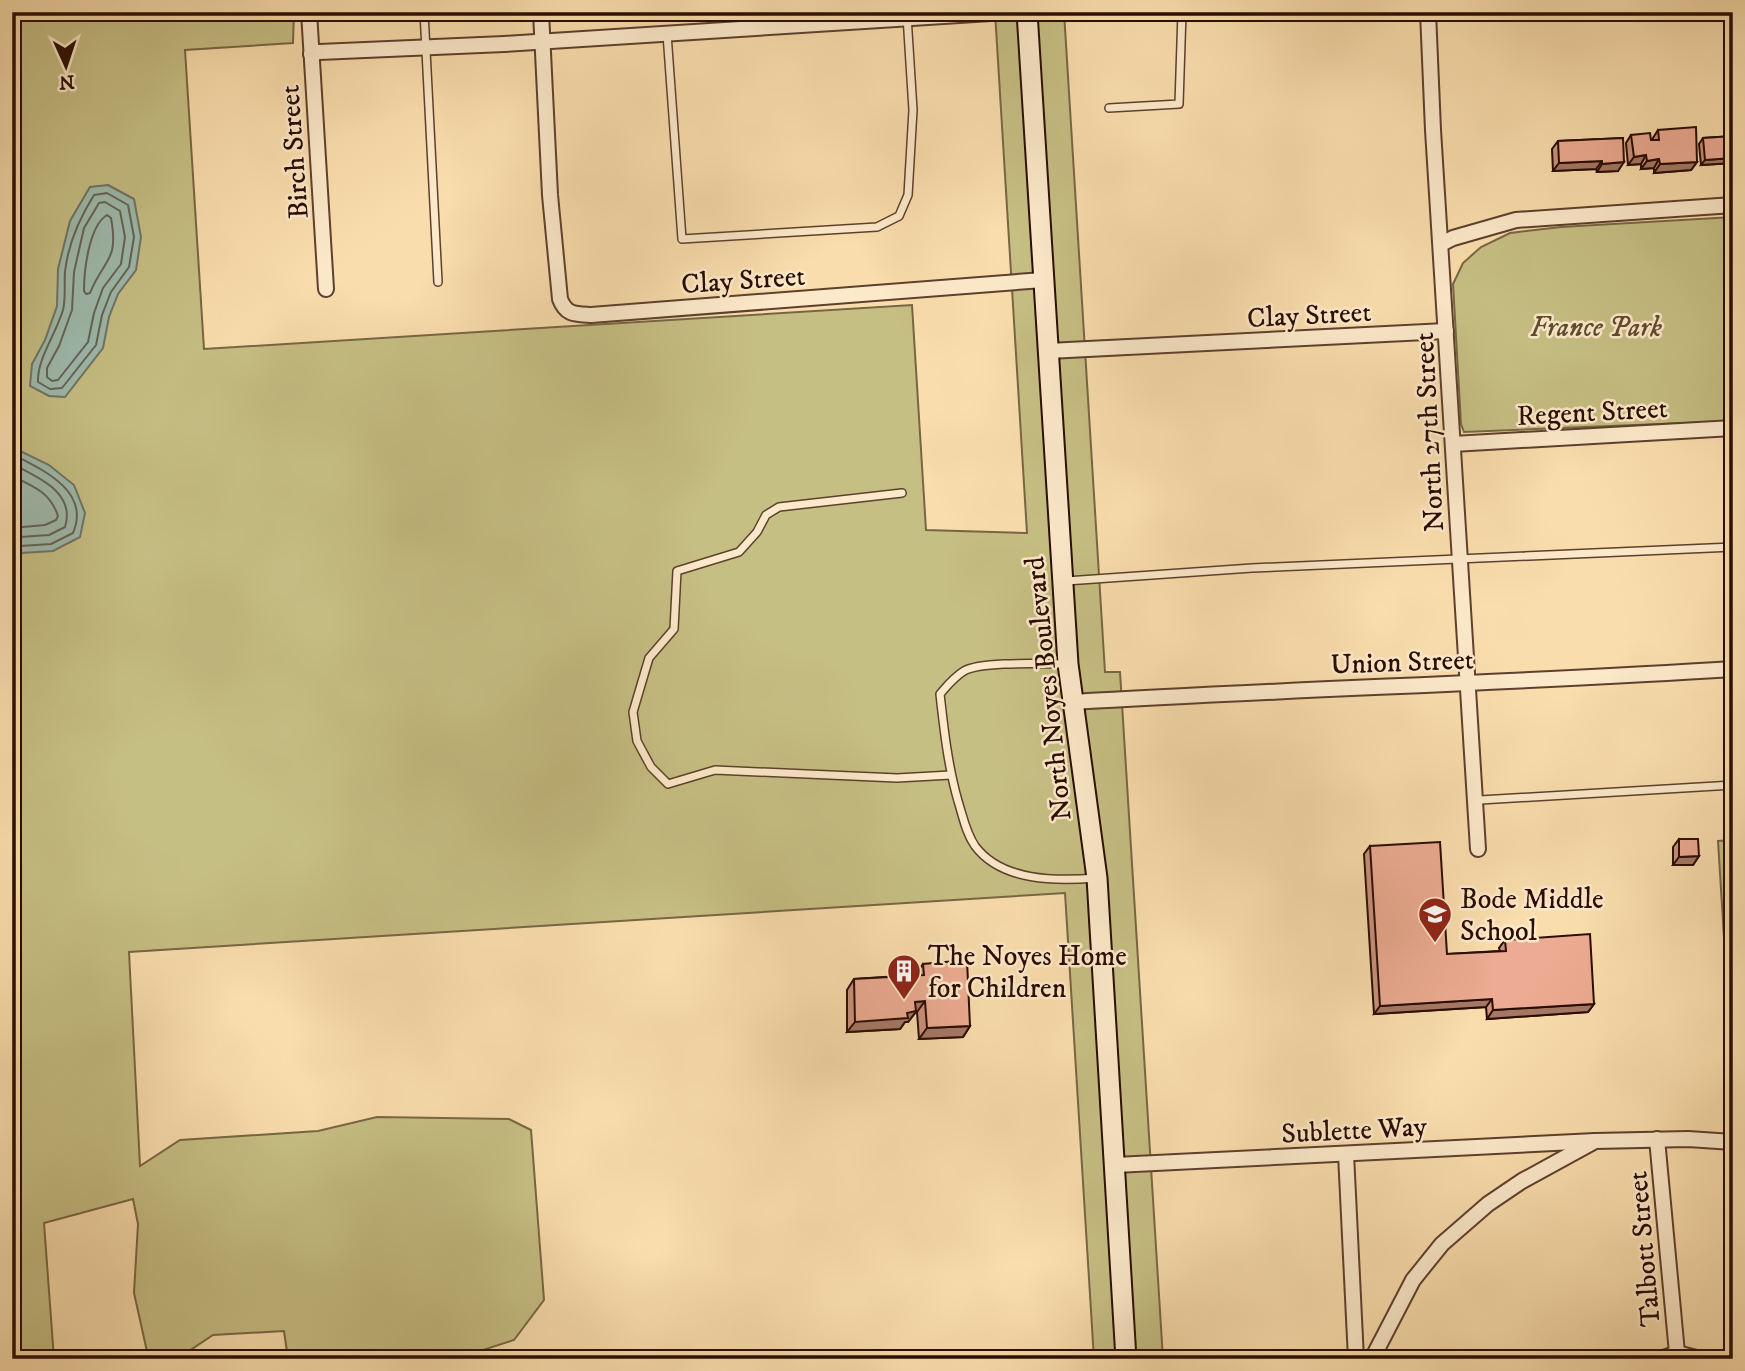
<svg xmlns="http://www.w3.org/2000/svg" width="1745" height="1371" viewBox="0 0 1745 1371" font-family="'IM FELL DW Pica',serif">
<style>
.green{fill:#c6bf84;stroke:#786643;stroke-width:2}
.water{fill:#9ebbae;stroke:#6f7569;stroke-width:2}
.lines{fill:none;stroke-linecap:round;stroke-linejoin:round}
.shore{stroke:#646458;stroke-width:2}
.lane-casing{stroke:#5d402d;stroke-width:10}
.street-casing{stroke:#5d402d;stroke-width:18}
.secondary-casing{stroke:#290c02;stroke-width:23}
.lane{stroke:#fce9ca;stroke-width:7}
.street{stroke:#fce9ca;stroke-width:14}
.secondary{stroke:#fce9ca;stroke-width:19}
.wall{fill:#cb937e;stroke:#290c02;stroke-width:2}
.shaded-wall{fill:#a57866;stroke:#290c02;stroke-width:2}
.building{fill:#ecab92;stroke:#290c02;stroke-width:2}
.labels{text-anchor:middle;stroke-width:5;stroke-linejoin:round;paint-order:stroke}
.street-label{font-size:28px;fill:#290c02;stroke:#fce9ca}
.park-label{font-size:28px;font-style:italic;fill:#604b30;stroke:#fce9ca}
.poi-label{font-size:28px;fill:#290c02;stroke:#fce9ca;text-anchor:start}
</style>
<rect width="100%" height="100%" fill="#faddad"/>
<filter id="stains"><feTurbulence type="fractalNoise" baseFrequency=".00286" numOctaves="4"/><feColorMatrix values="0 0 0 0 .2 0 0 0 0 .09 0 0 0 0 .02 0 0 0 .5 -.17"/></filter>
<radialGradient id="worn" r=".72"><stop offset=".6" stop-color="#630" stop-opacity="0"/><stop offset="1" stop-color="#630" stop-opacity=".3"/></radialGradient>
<!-- green -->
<g class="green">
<polygon points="12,12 294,12 293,43 185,50 204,349 912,305 926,530 1027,533 995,12 1064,12 1105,672 1120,672 1163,1359 1094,1359 1065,893 129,952 140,1166 180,1140 318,1131 377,1117 509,1119 531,1130 544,1300 514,1340 483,1350 415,1359 288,1359 284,1331 213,1335 177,1359 148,1356 134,1293 138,1224 133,1199 44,1223 54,1359 12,1359"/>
<polygon points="1733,217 1733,421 1464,432 1461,424 1453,284 1463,263 1481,247 1510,233 1561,227"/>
<polygon points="1733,840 1733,1002 1728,1003 1718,841"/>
</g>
<!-- water -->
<g class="water">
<polygon points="108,185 134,199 141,237 136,270 118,294 109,317 103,348 65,397 49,396 30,386 32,364 45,340 57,306 58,269 70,221 90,187"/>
<polygon points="12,447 49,465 74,485 85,513 80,537 53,551 21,553 12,559"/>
</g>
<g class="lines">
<!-- shore -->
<g class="shore">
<path d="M107,193L128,205L134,237L129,267L111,292L102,315L96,345L62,388L50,389L38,382C37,359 56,334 63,310C66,298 64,284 65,272C68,243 79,219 94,195Z"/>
<polygon points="105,202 120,211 125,237 121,264 103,288 94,313 88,342 58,380 52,381 47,377 47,368 59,346 72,310 74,272 84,228 99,203"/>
<path d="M107,215L111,218C119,262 104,258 90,293L86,294L84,291C84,270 89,226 107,215Z"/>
<path d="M12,454C43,470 91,491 73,533L51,544L20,546L12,550"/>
<path d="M12,464C37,477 76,492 65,527L49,535L20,537L12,540"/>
<path d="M12,476C33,486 50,492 58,516L56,520L45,525L12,528"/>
</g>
<!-- lane casing -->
<g class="lane-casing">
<g id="lane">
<polyline points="424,12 438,282"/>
<polyline points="667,34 682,239 877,227 899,216 908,195 913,110 907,16"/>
<polyline points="1109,108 1179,104 1182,12"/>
<polyline points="902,493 779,507 766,515 757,532 739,552 677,571 674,629 649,658 633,712 637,741 651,767 668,784 715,770 897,778 951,775"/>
<polyline points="1066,581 1252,568 1733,547"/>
<path d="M1067,664C1044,664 982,661 964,671C954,677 947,686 940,694C944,730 948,766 958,801C963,817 966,833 975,846C1002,882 1057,881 1096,878"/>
<polyline points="1475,798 1480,800 1733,785"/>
</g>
</g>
<!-- street casing -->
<g class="street-casing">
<g id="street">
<polyline points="309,12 326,289"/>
<path d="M541,12L550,195L560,299C566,315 575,314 591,315L1043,280"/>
<polyline points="1428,12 1433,130 1478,849"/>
<polyline points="311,54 319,52 504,44 1007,12"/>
<polyline points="1441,244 1453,238 1516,220 1733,205"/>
<polyline points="1048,351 1446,331"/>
<polyline points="1453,444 1733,428"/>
<path d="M1073,702C1293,689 1513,683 1733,669"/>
<polyline points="1657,1139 1677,1353"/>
<polyline points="1346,1154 1356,1359"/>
<polyline points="1115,1165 1595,1141"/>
<polyline points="1372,1359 1413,1280 1442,1244 1488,1204 1522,1181 1595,1141 1688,1139 1733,1142"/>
<polyline points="1661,1359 1677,1353 1700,1359"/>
</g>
</g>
<!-- secondary casing -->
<g class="secondary-casing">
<polyline id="secondary" points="1027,12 1068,664 1097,878 1126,1359"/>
</g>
<!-- lane -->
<use href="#lane" class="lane"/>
<!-- street -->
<use href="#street" class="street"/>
<!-- secondary -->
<use href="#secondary" class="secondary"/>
</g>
<!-- wall -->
<g class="wall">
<polygon points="1658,130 1697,162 1691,170 1654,173 1654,168 1641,169 1641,164 1628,165 1626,143 1631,135 1653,140 1653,138"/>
<polygon points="1733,136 1733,163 1701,165 1699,144 1703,138"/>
<polygon points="1623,138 1618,171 1597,172 1596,169 1553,171 1552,149 1558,141"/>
<polygon points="1679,839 1699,856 1693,865 1673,865 1673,847"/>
<polygon points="1370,846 1447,954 1500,951 1499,948 1505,940 1594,1004 1588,1012 1487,1019 1486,1007 1374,1014 1364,854"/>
<polygon points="923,964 970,1026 963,1037 919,1039 917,1012 915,1013 908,1022 905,1022 900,1029 847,1032 847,990 854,979 915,975"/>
</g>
<!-- shaded-wall -->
<g class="shaded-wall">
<polygon points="1646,155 1641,164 1628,165 1634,157"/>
<polygon points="1733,158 1733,163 1701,165 1705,160"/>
<polygon points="1659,159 1654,168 1641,169 1647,161"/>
<polygon points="1602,161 1596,169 1553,171 1559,163"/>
<polygon points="1624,162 1618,171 1597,172 1602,164"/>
<polygon points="1697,162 1691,170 1654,173 1660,164"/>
<polygon points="1699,856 1693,865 1673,865 1679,857"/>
<polygon points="1492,999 1486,1007 1374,1014 1380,1006"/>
<polygon points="925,1001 917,1012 915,1013 908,1022 905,1022 900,1029 847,1032 855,1022 915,1002"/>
<polygon points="1594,1004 1588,1012 1487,1019 1493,1010"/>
<polygon points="970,1026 963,1037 919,1039 927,1028"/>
</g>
<!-- building -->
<g class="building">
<polygon points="1696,127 1697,162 1660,164 1659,159 1647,161 1646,155 1634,157 1631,135 1650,133 1651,140 1659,140 1658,130"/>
<polygon points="1733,136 1733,158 1705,160 1703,138"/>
<polygon points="1623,138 1624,162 1602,164 1602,161 1559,163 1558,141"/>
<polygon points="1679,839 1698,839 1699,856 1679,857"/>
<polygon points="1440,842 1447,954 1506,951 1505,940 1590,934 1594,1004 1493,1010 1492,999 1380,1006 1370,846"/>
<polygon points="967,960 970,1026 927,1028 925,1001 915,1002 916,1011 907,1013 908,1018 855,1022 854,979 924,975 923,964"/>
</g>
<!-- icons -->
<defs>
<g id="school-pin" transform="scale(1.75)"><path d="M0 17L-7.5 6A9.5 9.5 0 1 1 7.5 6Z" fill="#8f2418" stroke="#fce9ca"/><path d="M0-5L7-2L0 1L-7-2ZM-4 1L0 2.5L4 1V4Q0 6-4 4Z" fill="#fff"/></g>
<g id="building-pin" transform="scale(1.75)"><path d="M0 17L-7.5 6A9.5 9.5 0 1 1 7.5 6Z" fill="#8f2418" stroke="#fce9ca"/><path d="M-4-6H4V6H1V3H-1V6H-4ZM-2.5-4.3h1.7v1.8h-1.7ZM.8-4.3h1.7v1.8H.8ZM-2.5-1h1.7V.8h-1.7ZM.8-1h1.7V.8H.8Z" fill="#fff"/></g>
</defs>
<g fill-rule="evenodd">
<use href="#school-pin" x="1435" y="914"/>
<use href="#building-pin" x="904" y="971"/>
</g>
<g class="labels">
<!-- street labels -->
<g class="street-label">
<text transform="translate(293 152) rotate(-94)" y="10">Birch Street</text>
<text transform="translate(743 279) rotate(-4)" y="10">Clay Street</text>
<text transform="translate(1309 314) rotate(-3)" y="10">Clay Street</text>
<text transform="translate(1592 411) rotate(-3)" y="10">Regent Street</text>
<text transform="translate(1428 432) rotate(-93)" y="10">North 27th Street</text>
<text transform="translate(1402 661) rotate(-2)" y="10">Union Street</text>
<text transform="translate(1047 689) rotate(-96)" y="10">North Noyes Boulevard</text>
<text transform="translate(1354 1129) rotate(-3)" y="10">Sublette Way</text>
<text transform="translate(1643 1249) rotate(-95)" y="10">Talbott Street</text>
</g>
<!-- park labels -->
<g class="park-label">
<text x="1596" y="336">France Park</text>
</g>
<!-- poi labels -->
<g class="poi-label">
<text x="1460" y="908">Bode Middle<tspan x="1460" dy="32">School</tspan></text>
<text x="928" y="965">The Noyes Home<tspan x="928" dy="32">for Children</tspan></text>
</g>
</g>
<!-- margin -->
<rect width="1745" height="1371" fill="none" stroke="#faddad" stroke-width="42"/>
<rect x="14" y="14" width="1717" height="1343" fill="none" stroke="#290c02" stroke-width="3.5"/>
<rect x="21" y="21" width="1703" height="1329" fill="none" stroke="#290c02" stroke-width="2"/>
<!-- north arrow -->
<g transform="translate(66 66) rotate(177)" stroke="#fce9ca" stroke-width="5" paint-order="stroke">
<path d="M0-5L12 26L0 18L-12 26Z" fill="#290c02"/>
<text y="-10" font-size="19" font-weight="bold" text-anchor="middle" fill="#290c02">N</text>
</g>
<rect width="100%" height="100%" filter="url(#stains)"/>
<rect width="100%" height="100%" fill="url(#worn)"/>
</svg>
